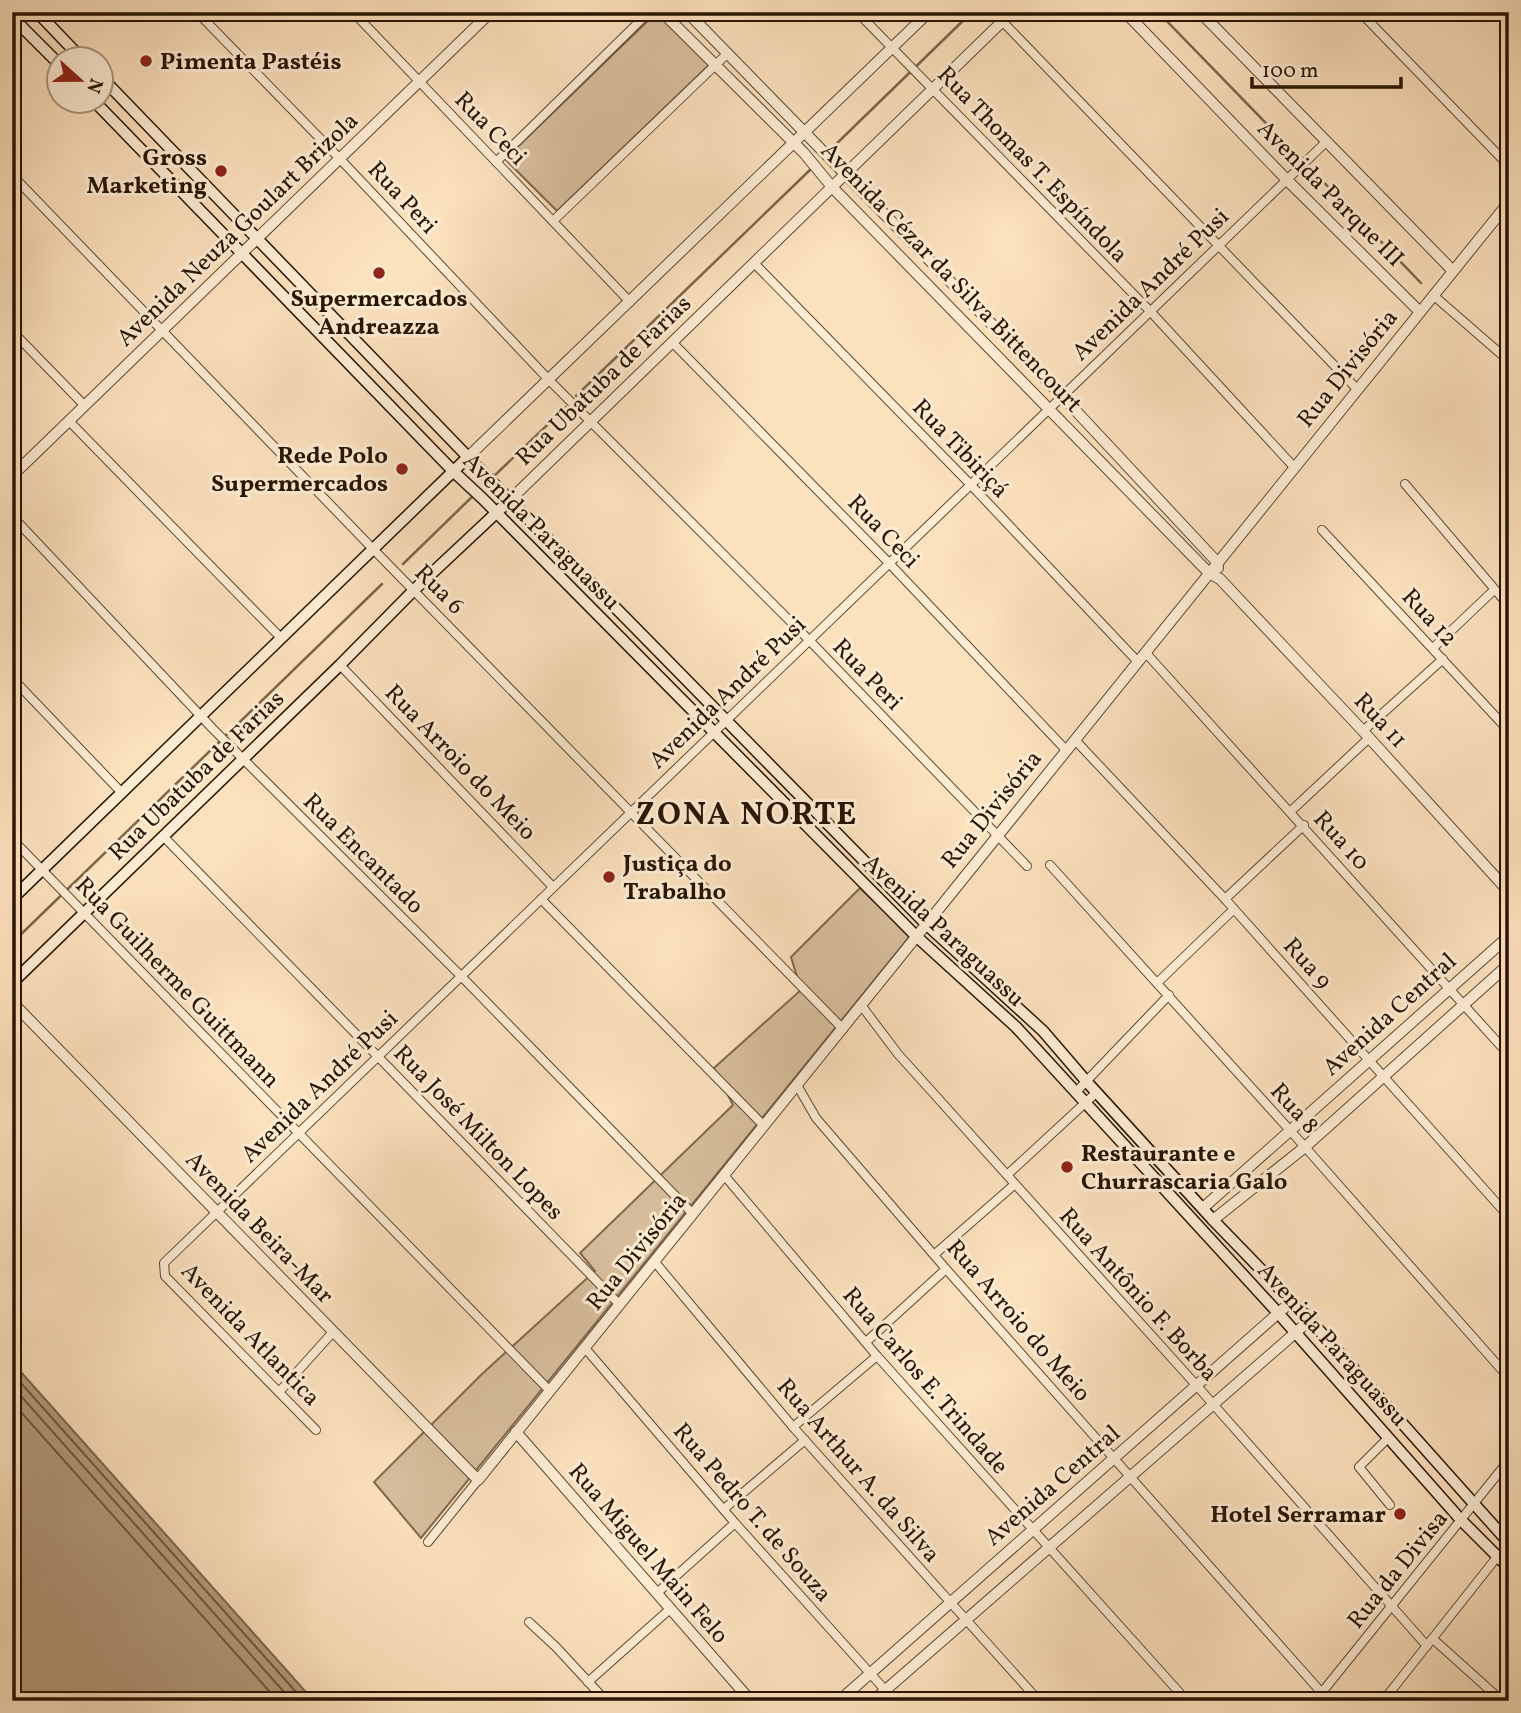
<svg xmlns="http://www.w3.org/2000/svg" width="1521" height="1713" viewBox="0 0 1521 1713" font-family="Vollkorn,serif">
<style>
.park{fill:#d8be9d;stroke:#80694f;stroke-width:2}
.water{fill:#b49b7d;stroke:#7c654b;stroke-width:2}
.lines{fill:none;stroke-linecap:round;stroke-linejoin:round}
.shore{stroke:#6e583f;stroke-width:2}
.stream{stroke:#7c654b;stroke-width:2.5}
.minor-casing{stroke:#5e4730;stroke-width:10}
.tertiary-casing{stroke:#5e4730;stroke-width:12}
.secondary-casing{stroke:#291401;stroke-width:13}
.minor{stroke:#fdecd4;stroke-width:8}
.tertiary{stroke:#fdecd4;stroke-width:10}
.secondary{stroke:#fdecd4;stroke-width:10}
.poi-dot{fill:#8f2418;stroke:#fdecd4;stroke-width:2.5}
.labels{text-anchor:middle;stroke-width:6;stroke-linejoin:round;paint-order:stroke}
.poi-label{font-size:24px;font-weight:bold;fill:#291401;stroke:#fdecd4;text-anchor:start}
.street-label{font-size:24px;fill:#291401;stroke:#fdecd4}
.district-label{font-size:32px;font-weight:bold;letter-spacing:2px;fill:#291401;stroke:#fdecd4}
</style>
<rect width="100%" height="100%" fill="#fce1bd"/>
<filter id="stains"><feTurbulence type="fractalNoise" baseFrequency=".00286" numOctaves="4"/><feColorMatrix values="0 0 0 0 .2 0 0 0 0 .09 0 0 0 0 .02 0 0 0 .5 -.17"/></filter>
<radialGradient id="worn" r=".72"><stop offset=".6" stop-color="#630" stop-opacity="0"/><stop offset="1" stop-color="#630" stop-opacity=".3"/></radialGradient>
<!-- park -->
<g class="park">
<polygon points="657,12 709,65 557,211 505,159"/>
<polygon points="860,888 910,936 421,1538 374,1482 482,1374 595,1271 580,1253 733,1105 714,1068 801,990 791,957"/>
</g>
<!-- water -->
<polygon class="water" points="12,1362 314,1701 12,1701"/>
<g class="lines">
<!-- shore -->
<g class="shore">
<polyline points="12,1373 304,1701"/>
<polyline points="12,1386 292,1701"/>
<polyline points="12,1402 278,1701"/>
</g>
<!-- stream -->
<g class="stream">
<polyline points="1158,12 1294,152"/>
<polyline points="829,151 972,12"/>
<polyline points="1311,169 1421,283"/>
<polyline points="576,396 812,168"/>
<polyline points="493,477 566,407"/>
<polyline points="403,564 475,494"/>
<polyline points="12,943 382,584"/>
</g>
<!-- minor casing -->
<g class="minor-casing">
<g id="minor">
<polyline points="197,12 340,159 549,380 809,640 1027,866"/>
<polyline points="353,12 630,302"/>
<polyline points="857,12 1150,311 1294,467"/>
<polyline points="1360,12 1509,166"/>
<polyline points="1002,21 1357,389"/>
<polyline points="496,162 649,12"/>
<polyline points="12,175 373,549 843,1029"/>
<polyline points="553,221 728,53"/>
<polyline points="754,263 970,484 1138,662"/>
<polyline points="1433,295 1509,361"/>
<polyline points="12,331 85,406"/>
<polyline points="672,342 889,563 1066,750"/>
<polyline points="69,421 281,638"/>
<polyline points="1405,484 1509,606"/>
<polyline points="12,516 213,729 461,976 693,1214"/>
<polyline points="1322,530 1509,731"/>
<polyline points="1433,648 1494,590"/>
<polyline points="1145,652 1509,1055"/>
<polyline points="340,665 553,887"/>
<polyline points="12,678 122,793"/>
<polyline points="1363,731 1443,659"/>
<polyline points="1075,740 1225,899 1509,1217"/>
<polyline points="1291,811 1369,738"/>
<polyline points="163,836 619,1304"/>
<polyline points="12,839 550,1391"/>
<polyline points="1050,865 1305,1147 1509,1378"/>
<polyline points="541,899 764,1126"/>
<polyline points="1225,899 1304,825"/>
<polyline points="1157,983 1234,909"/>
<polyline points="861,1005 898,1054 1197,1386 1427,1646"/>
<polyline points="797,1085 816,1118 946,1269 1329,1701"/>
<polyline points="1076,1092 1169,995"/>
<polyline points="724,1175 877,1356 1187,1701"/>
<polyline points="1007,1175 1097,1092"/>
<polyline points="935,1254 1015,1184"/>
<polyline points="654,1261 793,1427 1039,1701"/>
<polyline points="866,1342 946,1269"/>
<polyline points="585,1348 735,1523 895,1701"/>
<polyline points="279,1392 333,1332"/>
<polyline points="793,1427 877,1356"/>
<polyline points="316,1430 165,1276 164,1263 1326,142"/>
<polyline points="1388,1438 1359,1467 1390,1505"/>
<polyline points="724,1509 805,1440"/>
<polyline points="428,1542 478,1480"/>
<polyline points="657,1593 735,1523"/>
<polyline points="529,1622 556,1647 606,1701"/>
<polyline points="1433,1639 1502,1701"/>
<polyline points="588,1682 670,1609"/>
<polyline points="1315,1701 1509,1460"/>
<polyline points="1383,1701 1497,1557"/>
<polyline points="1498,1701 1509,1688"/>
</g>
</g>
<!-- tertiary casing -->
<g class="tertiary-casing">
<g id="tertiary">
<polyline points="662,12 804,153 832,187 1209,573 1220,579 1363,731 1509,892"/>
<polyline points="687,12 1062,396 1217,562 1218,568"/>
<polyline points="1125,12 1286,179 1420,312"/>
<polyline points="1200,12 1453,271"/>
<polyline points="468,457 929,12"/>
<polyline points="12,476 491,12"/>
<polyline points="510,500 1012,12"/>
<polyline points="12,1002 478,1480 1509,202"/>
<polyline points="1203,1208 1509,936"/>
<polyline points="1213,1220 1305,1147 1509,964"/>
<polyline points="516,1432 751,1701"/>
<polyline points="839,1701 1292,1301"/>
<polyline points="873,1701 1310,1320"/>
</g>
</g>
<!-- secondary casing -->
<g class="secondary-casing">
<g id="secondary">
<polyline points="37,12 83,60"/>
<polyline points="12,17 60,65"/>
<polyline points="102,78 494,484 926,924 1043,1031 1086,1081 1213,1220 1310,1320 1509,1543"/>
<polyline points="95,102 454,472 483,499 916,936 1016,1027 1279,1314 1461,1520 1509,1568"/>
<polyline points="12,899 468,457"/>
<polyline points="12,983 340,665 414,590 510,500"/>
</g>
</g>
<!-- minor -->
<use href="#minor" class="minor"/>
<!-- tertiary -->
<use href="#tertiary" class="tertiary"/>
<!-- secondary -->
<use href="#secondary" class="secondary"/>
</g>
<!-- markers -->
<g class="poi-dot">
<circle cx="146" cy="61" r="7"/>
<circle cx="221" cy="171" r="7"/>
<circle cx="379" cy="273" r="7"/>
<circle cx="402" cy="469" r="7"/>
<circle cx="609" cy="877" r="7"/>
<circle cx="1067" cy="1167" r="7"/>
<circle cx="1400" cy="1514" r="7"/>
</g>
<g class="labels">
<!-- poi labels -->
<g class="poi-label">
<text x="160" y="69">Pimenta Pastéis</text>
<text x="207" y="165" text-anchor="end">Gross<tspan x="207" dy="28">Marketing</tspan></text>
<text x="379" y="306" text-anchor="middle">Supermercados<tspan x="379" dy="28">Andreazza</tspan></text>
<text x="388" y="463" text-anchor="end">Rede Polo<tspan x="388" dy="28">Supermercados</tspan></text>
<text x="623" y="871">Justiça do<tspan x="623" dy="28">Trabalho</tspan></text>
<text x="1081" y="1161">Restaurante e<tspan x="1081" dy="28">Churrascaria Galo</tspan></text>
<text x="1386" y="1522" text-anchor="end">Hotel Serramar</text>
</g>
<!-- street labels -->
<g class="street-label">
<text transform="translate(491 128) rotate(46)" y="8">Rua Ceci</text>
<text transform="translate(1033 164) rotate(46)" y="8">Rua Thomas T. Espíndola</text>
<text transform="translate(1331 193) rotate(45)" y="8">Avenida Parque III</text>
<text transform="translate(403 197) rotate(47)" y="8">Rua Peri</text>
<text transform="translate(237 229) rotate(-44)" y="8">Avenida Neuza Goulart Brizola</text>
<text transform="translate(952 277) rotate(46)" y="8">Avenida Cézar da Silva Bittencourt</text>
<text transform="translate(1150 284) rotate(-44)" y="8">Avenida André Pusi</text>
<text transform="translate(1347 368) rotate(-51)" y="8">Rua Divisória</text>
<text transform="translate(603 380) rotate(-44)" y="8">Rua Ubatuba de Farias</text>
<text transform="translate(961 448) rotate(46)" y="8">Rua Tibiriçá</text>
<text transform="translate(542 531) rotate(45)" y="8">Avenida Paraguassu</text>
<text transform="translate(884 531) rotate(46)" y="8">Rua Ceci</text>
<text transform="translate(440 589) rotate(45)" y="8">Rua 6</text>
<text transform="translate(1430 617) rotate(47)" y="8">Rua 12</text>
<text transform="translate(868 674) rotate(46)" y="8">Rua Peri</text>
<text transform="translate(727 692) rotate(-44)" y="8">Avenida André Pusi</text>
<text transform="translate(1381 720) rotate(47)" y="8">Rua 11</text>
<text transform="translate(461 762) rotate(46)" y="8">Rua Arroio do Meio</text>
<text transform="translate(196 775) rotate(-44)" y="8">Rua Ubatuba de Farias</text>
<text transform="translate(991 809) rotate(-51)" y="8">Rua Divisória</text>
<text transform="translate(1342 840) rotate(48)" y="8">Rua 10</text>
<text transform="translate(364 853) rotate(45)" y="8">Rua Encantado</text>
<text transform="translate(944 930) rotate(43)" y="8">Avenida Paraguassu</text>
<text transform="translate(1308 963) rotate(48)" y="8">Rua 9</text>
<text transform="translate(178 982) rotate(46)" y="8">Rua Guilherme Guittmann</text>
<text transform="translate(1389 1014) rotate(-42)" y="8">Avenida Central</text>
<text transform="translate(319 1086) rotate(-44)" y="8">Avenida André Pusi</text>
<text transform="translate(1295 1108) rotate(48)" y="8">Rua 8</text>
<text transform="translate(479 1132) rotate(46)" y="8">Rua José Milton Lopes</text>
<text transform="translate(260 1227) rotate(46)" y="8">Avenida Beira-Mar</text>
<text transform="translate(636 1251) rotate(-51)" y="8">Rua Divisória</text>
<text transform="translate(1139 1294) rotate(48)" y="8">Rua Antônio F. Borba</text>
<text transform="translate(1019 1320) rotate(49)" y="8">Rua Arroio do Meio</text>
<text transform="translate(251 1334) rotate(46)" y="8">Avenida Atlantica</text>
<text transform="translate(1333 1344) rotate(48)" y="8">Avenida Paraguassu</text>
<text transform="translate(926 1380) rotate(49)" y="8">Rua Carlos E. Trindade</text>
<text transform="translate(859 1470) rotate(49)" y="8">Rua Arthur A. da Silva</text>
<text transform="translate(1052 1485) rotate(-41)" y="8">Avenida Central</text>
<text transform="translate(753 1512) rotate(49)" y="8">Rua Pedro T. de Souza</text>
<text transform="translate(649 1553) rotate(49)" y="8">Rua Miguel Main Felo</text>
<text transform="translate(1397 1569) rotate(-51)" y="8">Rua da Divisa</text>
</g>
<!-- district labels -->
<g class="district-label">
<text x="747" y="824">ZONA NORTE</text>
</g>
</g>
<!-- margin -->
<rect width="1521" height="1713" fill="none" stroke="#fce1bd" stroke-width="42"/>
<rect x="14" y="14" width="1493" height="1685" fill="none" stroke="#291401" stroke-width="3.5"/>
<rect x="21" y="21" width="1479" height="1671" fill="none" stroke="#291401" stroke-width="2"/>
<!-- north arrow -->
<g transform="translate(80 80) rotate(111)"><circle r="33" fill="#fdecd4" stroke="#a89680" stroke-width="2"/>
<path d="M0-5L12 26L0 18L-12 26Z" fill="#8f2418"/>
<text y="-10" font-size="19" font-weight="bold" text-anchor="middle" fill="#291401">N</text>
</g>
<!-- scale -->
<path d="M1252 77v10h149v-10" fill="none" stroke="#291401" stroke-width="3.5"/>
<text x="1262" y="77" font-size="21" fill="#291401" stroke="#fdecd4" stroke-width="5" paint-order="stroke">100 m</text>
<rect width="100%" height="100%" filter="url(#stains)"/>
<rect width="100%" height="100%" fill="url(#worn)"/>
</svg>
